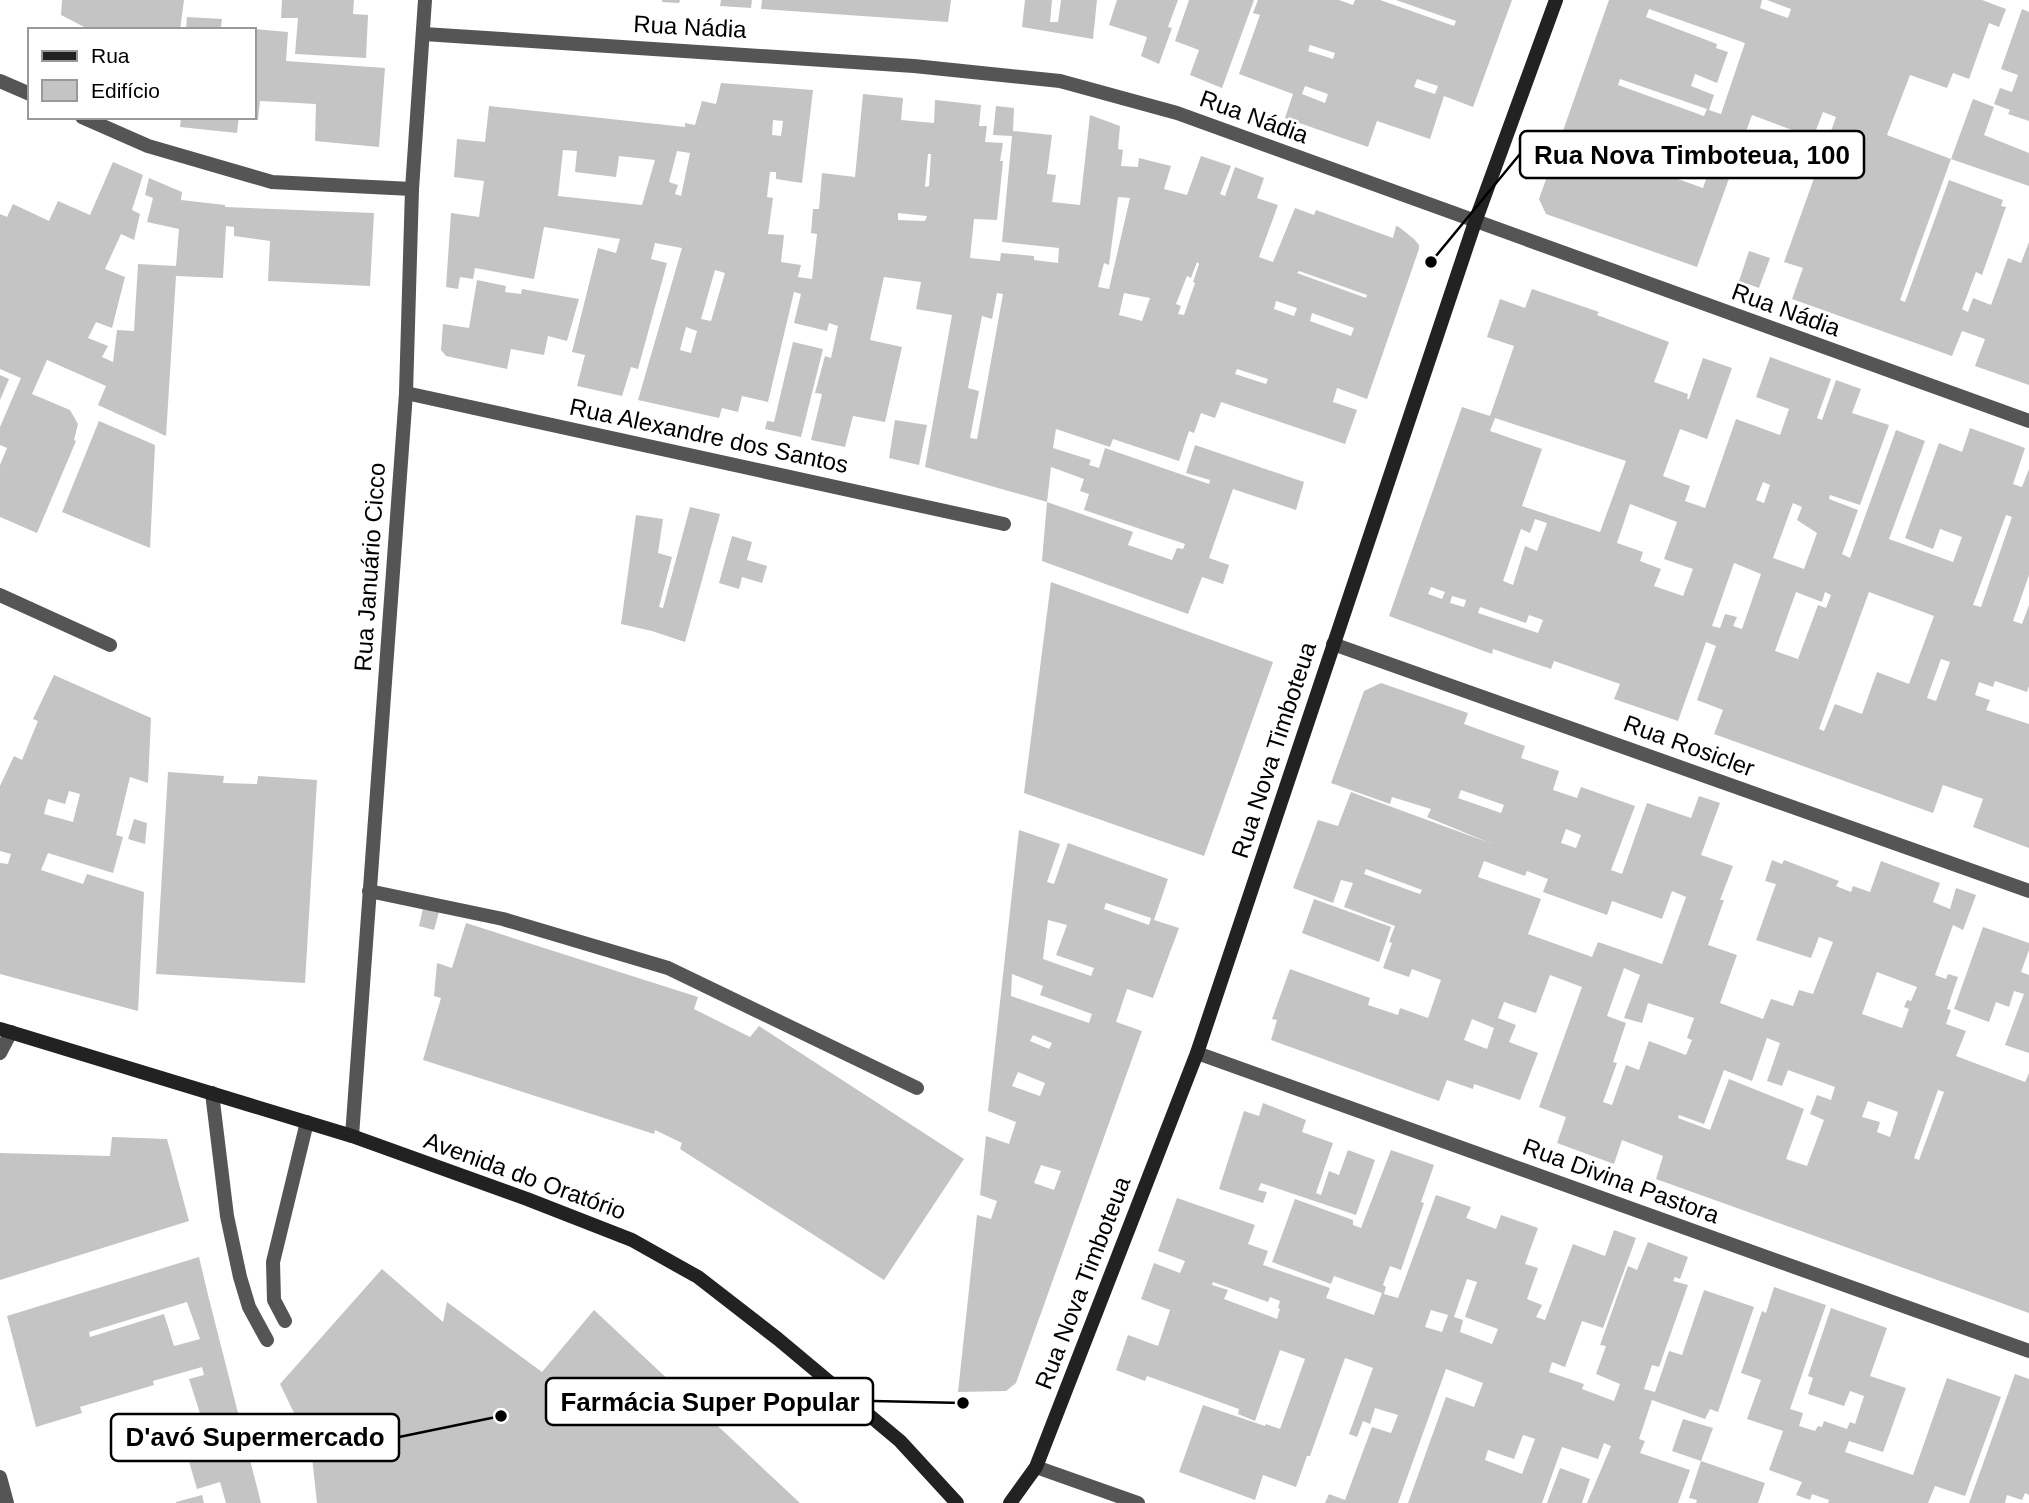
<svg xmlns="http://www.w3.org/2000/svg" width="2029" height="1503" viewBox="0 0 2029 1503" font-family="Arial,sans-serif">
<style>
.building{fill:#c4c4c4;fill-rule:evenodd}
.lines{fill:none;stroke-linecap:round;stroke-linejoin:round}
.lane{stroke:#555;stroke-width:14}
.street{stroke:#555;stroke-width:14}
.secondary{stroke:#222;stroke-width:14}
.labels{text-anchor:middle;stroke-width:5;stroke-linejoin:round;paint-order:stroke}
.street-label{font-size:24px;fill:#000;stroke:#fff}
.leader{fill:none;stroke:#000;stroke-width:2.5}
.callout-dot{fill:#000;stroke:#fff;stroke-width:2.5}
.callout{fill:#fff;stroke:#000;stroke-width:2.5}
.callout-label{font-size:26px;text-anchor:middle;font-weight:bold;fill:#000}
</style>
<rect width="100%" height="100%" fill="#fff"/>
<!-- building -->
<g class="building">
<polygon points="62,0 184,0 180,30 139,30 132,27 132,30 90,30 61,15"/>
<polygon points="282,0 354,0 353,14 368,15 366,58 295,54 298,18 281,18"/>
<polygon points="662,0 680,0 679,3 662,2"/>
<polygon points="721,0 752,0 751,8 720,6"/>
<polygon points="762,0 951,0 948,22 761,9"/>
<polygon points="1025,0 1052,0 1050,22 1058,22 1061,0 1097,0 1093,39 1022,27"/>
<polygon points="1117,0 1178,0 1168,27 1172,28 1159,64 1141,56 1147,37 1109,25"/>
<polygon points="1189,0 1254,0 1222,88 1190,75 1199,50 1175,41"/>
<path d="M1258,0H1339L1353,5L1355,0H1380L1454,26L1456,21L1396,0H1512L1473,107L1444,96L1430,139L1377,121L1368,147L1285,118L1293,94L1239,74L1260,15L1253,13ZM1310,45L1335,53L1333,59L1308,51ZM1417,79L1438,86L1435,94L1414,87ZM1305,86L1328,94L1325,103L1302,94Z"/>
<path d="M1609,0H1762L1760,8L1788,18L1791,9L1767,0H1982L2006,9L1999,27L1989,23L1969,79L1953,73L1947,88L1910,75L1887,135L1951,159L1900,300L1905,302L1949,180L2003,200L2001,206L2006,207L1982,275L1976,272L1962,309L1968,312L1973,298L1991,305L2008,258L2021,263L2029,242V385L1975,366L1985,339L1962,331L1952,356L1792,299L1803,268L1784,262L1836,117L1823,112L1813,138L1752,115L1697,267L1546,214L1539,199ZM1649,9L1745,43L1721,114L1709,110L1714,95L1691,86L1695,74L1717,83L1728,52L1716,48L1717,44L1646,17ZM1620,79L1707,109L1704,116L1618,85ZM1601,139L1690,171L1692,164L1709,170L1703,188L1597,150Z"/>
<polygon points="2022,9 2029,12 2029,121 2008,114 2010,110 1994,104 2000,88 2012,92 2018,75 2001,69"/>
<polygon points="187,17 222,19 221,27 234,28 234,30 186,30"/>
<polygon points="254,29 288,32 286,61 385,68 379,147 315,141 316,104 260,101 258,120 254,119"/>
<path d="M721,83L813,90L802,183L776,179V172H770L767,197L773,198L768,234L784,235L781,262L801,265L798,277L812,279L817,234L811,233L813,209H819L822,173L855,177L863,94L903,98L901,120L934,123L935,100L981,105L979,126H987L985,142L1003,143L1000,161H1003L997,220L974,219L970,258L1000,261L1001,253L1034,256V260L1058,263L1059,248L1002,242L1012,136L993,135L996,106L1014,108L1013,131L1052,135L1047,174L1056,175L1052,202L1080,205L1090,115L1120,126L1118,149L1123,150L1121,166L1138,167L1139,158L1171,166L1164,189L1187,195L1201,156L1231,166L1220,194L1225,196L1235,167L1264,178L1257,198L1278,205L1259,257L1273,262L1295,208L1314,215L1316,210L1393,238L1396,226L1399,227L1414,239L1419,245V249L1367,399L1337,388L1333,402L1357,410L1345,444L1221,402L1215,418L1201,413L1194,433L1189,431L1179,461L1113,439L1110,447L1056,429L1053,448L1091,460L1089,465L1099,468L1105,448L1209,484L1210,480L1186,473L1195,445L1304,482L1296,510L1233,489L1209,558L1229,565L1223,584L1202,577L1188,614L1042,561L1047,502L1133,532L1128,545L1172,560L1177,548L1183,549L1185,544L1084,510L1089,494L1080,491L1084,479L1051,467L1047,502L925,467L952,315L916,309L921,282L884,277L870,340L902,347L885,422L853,416L845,447L811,440L822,394L815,393L825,356L831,358L838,326L829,323L827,331L794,323L801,294L794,292L768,402L742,396L738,412L722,408L719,418L638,400L682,248L655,243L651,259L667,263L638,369L631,367L622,396L577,386L585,355L572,352L598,248L616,253L620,239L544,227L534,279L475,268L473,279L460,277L458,289L446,287L451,213L479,217L484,181L454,177L457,139L485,142L489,106L685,127V123L695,125L702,101L716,104ZM773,120L783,121L781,136L772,135ZM563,150L577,151L575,172L616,177L619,156L655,160L642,205L558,196ZM677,151L690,153L681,196L675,194L678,185L669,182ZM928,154H931L929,186L925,187ZM1118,197L1130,198L1109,289L1098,287L1104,263L1109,265ZM898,213L927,216L925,221L898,220ZM1197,262L1199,264L1193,282L1195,283L1184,315L1178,314L1181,306L1176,304L1187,276L1191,278ZM715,270L725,273L711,321L701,319ZM1299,271L1367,295L1366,298L1297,273ZM997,293L1003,294L977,439L970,438L979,391L968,388L982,316L992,319ZM1124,293L1150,298L1142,321L1119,315ZM1276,301L1297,308L1294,316L1274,309ZM1312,313L1354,328L1351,336L1310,321ZM686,327L697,331L691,353L680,350ZM1237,369L1268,379L1266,384L1235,374Z"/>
<polygon points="1973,99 1994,107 1984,135 2029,153 2029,186 1951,159"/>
<polygon points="181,117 239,117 237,133 180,127"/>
<polygon points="113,162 143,175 132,210 140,214 134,240 121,234 105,269 125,277 112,328 96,322 88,338 108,346 102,357 113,362 117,330 134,331 138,264 176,266 179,229 147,222 153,198 145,195 149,178 182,192 181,200 225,205 225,207 374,213 370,286 268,281 270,241 234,236 234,227 226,226 223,278 176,276 166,436 98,405 106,386 47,360 32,394 70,410 78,424 74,440 76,441 37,533 0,517 0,465 7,448 0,445 0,427 21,378 0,369 0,214 7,217 13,204 49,221 58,201 90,215"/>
<polygon points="1749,251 1770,258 1759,288 1739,281"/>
<polygon points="477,280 506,286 505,292 521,294 522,289 579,299 567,341 548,336 544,355 511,349 507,369 446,356 441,350 443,324 469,328"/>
<path d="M1532,289L1599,312L1597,315L1669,342L1654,382L1688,394L1687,399H1689L1703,358L1732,368L1707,439L1680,429L1663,476L1690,486L1685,501L1705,508L1736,419L1780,435L1789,409L1756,397L1770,357L1831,379L1817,418L1822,420L1836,380L1861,389L1852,413L1889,425L1860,505L1830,495L1829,499L1858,510L1842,554L1850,558L1896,430L1925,441L1889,539L1953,562L1962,537L1940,529L1933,549L1905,538L1939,443L1962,452L1970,428L2025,448L2013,484L2022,487L2029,469V575L2013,621L2022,624L2029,605V686L2027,692L1995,681L1993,687L1979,682L1975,695L1990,700L1986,710L2029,724V848L1973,827L1983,799L1943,785L1933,813L1714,734L1723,710L1697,700L1716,646L1706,642L1678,721L1614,699L1620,684L1554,661L1551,669L1493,649L1492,654L1389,616L1462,407L1490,416L1514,346L1487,337L1500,299L1525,308ZM1495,418L1626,461L1600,532L1522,506L1542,449L1490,431ZM1763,482L1770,485L1764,503L1756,500ZM1793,503L1802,507L1797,520L1817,533L1804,569L1773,558ZM1630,504L1677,522L1664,559L1693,569L1683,596L1654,586L1661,569L1640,561L1643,552L1617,543ZM2006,515L2012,517L1981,607L1973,605ZM1535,519L1547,523L1537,551L1525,546L1513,585L1503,581L1521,529L1530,533ZM1734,563L1761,574L1742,629L1733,626L1737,617L1725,614L1720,628L1712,626ZM1431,587L1445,592L1442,599L1428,594ZM1796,592L1822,602L1825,592L1831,595L1826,608L1818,605L1798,659L1775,651ZM1869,592L1934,616L1909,684L1877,672L1862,714L1835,704L1824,731L1819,729ZM1452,596L1466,600L1464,607L1450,603ZM1480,607L1526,623L1529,615L1543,620L1538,633L1478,613ZM1941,659L1950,662L1936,701L1927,698Z"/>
<polygon points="793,342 823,349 801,437 765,429 767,421 774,422"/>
<polygon points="0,375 9,379 0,400"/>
<polygon points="895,420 927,425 919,465 889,458"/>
<polygon points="99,421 155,445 150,548 62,512"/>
<polygon points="690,507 720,514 685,642 652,631 621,624 636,515 663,519 658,553 672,557 659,607 663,608"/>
<polygon points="732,536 752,542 747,560 767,566 762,583 742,577 739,589 719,583"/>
<polygon points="1051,582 1273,662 1204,856 1024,793"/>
<path d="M54,675L151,718L148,783L130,777L116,835L123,837L113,873L48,853L41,870L83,884L87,874L144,892L138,1011L0,974V863L8,864L11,854L0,851V786L14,756L22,760L38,721L33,719ZM69,791L80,794L73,822L44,814L48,799L65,804Z"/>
<path d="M1381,683L1468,713L1464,724L1525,746L1521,758L1559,771L1553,790L1577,798L1581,787L1635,806L1611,870L1622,874L1647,803L1691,818L1699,796L1720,803L1701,855L1733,866L1720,900H1724L1708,945L1737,955L1720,1003L1763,1019L1771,999L1793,1006L1799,990L1813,994L1833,942L1819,937L1811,958L1756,940L1776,884L1765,881L1772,860L1782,864L1784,860L1839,881L1836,886L1851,892L1853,886L1870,892L1881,861L1940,883L1933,902L1950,909L1956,888L1976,895L1963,930L1953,925L1935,975L1946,979L1948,974L1958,977L1947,1009L1951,1010L1946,1024L1966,1031L1956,1056L2025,1082L2029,1073V1313L1656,1179L1663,1156L1622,1140L1614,1164L1557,1143L1566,1117L1539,1107L1582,987L1550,975L1536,1013L1504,1002L1498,1018L1516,1025L1509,1042L1538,1053L1520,1100L1474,1084L1473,1089L1447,1080L1439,1101L1271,1040L1277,1020L1272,1019L1290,969L1370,998L1368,1005L1398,1015L1400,1008L1428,1018L1441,980L1412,969L1409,977L1383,968L1392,943L1389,942L1395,926L1344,907L1353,883L1341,880L1333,903L1293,888L1318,820L1338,826L1351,792L1490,843L1427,817L1431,809L1392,797L1390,804L1331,783L1364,691ZM1461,790L1504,805L1501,813L1458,798ZM1566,829L1581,835L1576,848L1561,843ZM1484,861L1525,876L1527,871L1548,879L1543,892L1607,915L1612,901L1662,919L1672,891L1686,897L1662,964L1598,942L1592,957L1528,934L1541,899L1478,877ZM1366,869L1422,890L1420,894L1364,874ZM1624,968L1640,975L1624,1018L1642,1023L1648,1003L1694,1018L1687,1038L1692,1040L1686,1055L1649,1041L1639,1070L1626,1065L1612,1105L1603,1102L1617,1063L1613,1062L1626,1023L1607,1016ZM1877,972L1917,987L1911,1001L1907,1000L1904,1007L1909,1009L1902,1028L1862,1014ZM1472,1019L1494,1028L1487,1049L1464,1040ZM1767,1038L1780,1043L1767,1081L1782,1086L1788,1070L1835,1087L1831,1100L1817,1095L1810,1114L1824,1120L1807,1166L1786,1159L1804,1109L1729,1079L1710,1130L1678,1118L1679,1115L1704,1124L1724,1070L1752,1081ZM1938,1090L1944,1092L1919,1160L1914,1158ZM1868,1101L1898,1112L1890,1137L1877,1132L1880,1122L1862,1117Z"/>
<polygon points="168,772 224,776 223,783 257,784 258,776 317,780 305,983 156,974"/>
<polygon points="134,819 147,823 145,844 128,839"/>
<path d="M1019,830L1060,844L1047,882L1054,884L1068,843L1168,879L1154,920L1179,928L1153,998L1127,989L1116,1022L1142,1031L1016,1383L1006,1391L958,1392L977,1215L991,1219L997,1201L980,1195L986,1136L1009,1144L1016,1122L988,1111ZM1106,903L1151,918L1149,925L1104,909ZM1048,920L1067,925L1056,955L1094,968L1091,976L1043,959ZM1012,974L1043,986L1040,995L1092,1014L1089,1023L1011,996ZM1033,1035L1052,1043L1049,1049L1030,1041ZM1018,1072L1045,1083L1040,1096L1012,1086ZM1041,1165L1061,1171L1054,1190L1034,1183Z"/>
<polygon points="1314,899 1391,927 1379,962 1302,933"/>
<polygon points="423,908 439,912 434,930 419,926"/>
<polygon points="466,923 698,997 694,1009 750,1037 759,1026 964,1159 884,1280 680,1149 682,1143 655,1130 654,1134 423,1060 441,998 434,996 437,963 452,968"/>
<polygon points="1983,927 2029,943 2029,950 2021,972 2029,975 2029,1053 2005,1045 2024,994 2014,991 2009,1007 1996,1002 1989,1022 1954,1009"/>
<polygon points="1263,1103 1306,1120 1302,1132 1333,1143 1316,1193 1321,1195 1329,1171 1339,1175 1348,1150 1375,1160 1356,1215 1261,1183 1258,1190 1267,1192 1263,1203 1219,1189 1244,1111 1259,1116"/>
<polygon points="112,1137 167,1139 189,1221 0,1280 0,1153 110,1156"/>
<path d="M1391,1150L1434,1165L1421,1202L1424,1203L1401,1270L1390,1266L1383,1285L1386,1287L1384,1294L1398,1298L1436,1195L1471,1207L1466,1218L1496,1229L1501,1215L1538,1228L1525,1264L1538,1268L1527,1299L1542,1305L1536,1317L1545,1320L1573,1244L1605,1256L1614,1230L1636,1238L1603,1328L1582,1321L1565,1367L1552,1362L1549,1372L1584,1384L1582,1389L1614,1401L1620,1384L1596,1374L1606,1346L1600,1345L1628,1266L1637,1270L1648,1242L1688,1257L1680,1279L1675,1277L1673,1281L1688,1285L1659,1367L1652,1365L1644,1389L1655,1392L1669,1351L1682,1355L1704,1290L1754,1307L1718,1412L1710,1409L1705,1419L1652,1400L1639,1439L1645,1441L1640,1453L1690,1470L1678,1503H1587L1611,1446L1604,1443L1598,1459L1562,1447L1542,1503H1408L1446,1397L1474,1407L1483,1383L1446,1369L1398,1503H1325L1329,1494L1345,1500L1372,1427L1391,1433L1398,1415L1375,1408L1370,1424L1363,1421L1357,1437L1349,1434L1373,1368L1345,1358L1310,1456H1307L1296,1487L1263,1475L1255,1500L1179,1472L1203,1405L1265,1426L1266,1424L1280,1429L1305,1359L1280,1350L1255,1421L1238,1414L1239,1409L1147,1376L1145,1381L1116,1370L1128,1335L1158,1346L1170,1310L1141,1299L1154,1263L1180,1273L1185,1261L1158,1251L1177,1198L1255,1225L1248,1244L1268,1251L1263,1265L1330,1288L1326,1298L1374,1315L1382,1293L1334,1276L1331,1284L1272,1262L1295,1199L1353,1220V1225L1361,1228ZM1467,1279L1477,1282L1465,1317L1498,1329L1492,1344L1460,1332L1463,1320L1454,1317ZM1213,1282L1268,1302L1270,1297L1280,1301L1278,1308L1280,1309L1277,1319L1224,1299L1228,1290L1212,1285ZM1431,1310L1448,1315L1442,1332L1425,1327ZM1523,1435L1535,1439L1522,1474L1485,1460L1488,1450L1514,1459Z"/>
<path d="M199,1257L208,1295L261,1503H226L220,1482L197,1489L188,1458L212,1451L189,1379L204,1375L202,1367L153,1381L154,1385L80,1407L82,1413L36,1427L7,1316ZM187,1302L200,1339L174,1346L164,1314L90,1337L89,1332Z"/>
<polygon points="382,1269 443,1322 447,1302 542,1372 594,1310 800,1503 317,1503 311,1448 280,1384"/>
<polygon points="1774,1287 1826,1305 1790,1409 1803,1413 1799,1426 1815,1431 1818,1426 1822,1427 1824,1421 1847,1429 1850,1422 1855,1424 1864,1396 1850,1391 1844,1406 1808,1394 1813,1378 1808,1376 1831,1308 1887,1328 1870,1376 1906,1388 1883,1452 1849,1441 1845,1452 1913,1475 1947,1378 2001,1397 1965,1496 1935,1486 1928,1503 1828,1503 1829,1500 1812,1494 1810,1500 1796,1495 1802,1482 1769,1470 1783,1431 1747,1419 1761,1380 1741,1373 1762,1311 1766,1313"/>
<polygon points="2015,1374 2029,1379 2029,1495 2025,1493 2022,1500 2007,1495 2005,1503 1969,1503"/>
<polygon points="1683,1419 1713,1428 1701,1461 1672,1451"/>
<polygon points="1701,1461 1765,1483 1758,1503 1696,1503 1697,1500 1689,1498"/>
<polygon points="1560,1468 1590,1479 1582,1503 1547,1503"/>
<polygon points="202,1495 204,1503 176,1503 176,1502"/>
</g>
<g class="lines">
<!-- lane -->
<g class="lane">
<polyline points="369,891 503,919 668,968 917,1088"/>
<polyline points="212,1093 227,1216 240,1277 249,1307 267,1340"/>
<polyline points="285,1321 274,1300 273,1262 307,1122"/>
</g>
<!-- street -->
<g class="street">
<polyline points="424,34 914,66 1060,81 1177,113 2029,421"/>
<polyline points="0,81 30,94"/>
<polyline points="82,117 148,146 272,182 412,189"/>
<polyline points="406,393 1004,524"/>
<polyline points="0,595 110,645"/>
<polyline points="1333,644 2029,891"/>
<polyline points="0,1053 11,1032"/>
<polyline points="1197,1053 2029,1351"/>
<polyline points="352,1136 406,393 412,189 425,0"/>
<polyline points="1036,1467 1138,1503"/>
<polyline points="0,1477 7,1503"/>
</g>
<!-- secondary -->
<g class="secondary">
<polyline points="0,1029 352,1136 527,1199 632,1240 698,1277 778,1339 900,1441 957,1503"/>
<polyline points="1010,1503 1036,1467 1197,1053 1475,222 1556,0"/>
</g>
</g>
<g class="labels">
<!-- street labels -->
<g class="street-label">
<text transform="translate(690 27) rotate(3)" y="8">Rua Nádia</text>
<text transform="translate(1254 117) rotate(20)" y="8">Rua Nádia</text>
<text transform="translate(1786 310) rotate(20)" y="8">Rua Nádia</text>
<text transform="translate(709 436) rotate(12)" y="8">Rua Alexandre dos Santos</text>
<text transform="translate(370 567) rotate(-86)" y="8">Rua Januário Cicco</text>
<text transform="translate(1689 746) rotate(20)" y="8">Rua Rosicler</text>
<text transform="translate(1274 750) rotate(-72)" y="8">Rua Nova Timboteua</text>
<text transform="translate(525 1176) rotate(20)" y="8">Avenida do Oratório</text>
<text transform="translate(1621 1181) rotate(20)" y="8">Rua Divina Pastora</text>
<text transform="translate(1083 1283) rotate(-69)" y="8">Rua Nova Timboteua</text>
</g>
</g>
<!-- callouts -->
<path class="leader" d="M1431 262L1520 154M963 1403L873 1401M501 1416L399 1437"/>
<g class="callout-dot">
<circle cx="1431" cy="262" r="7"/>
<circle cx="963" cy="1403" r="7"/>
<circle cx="501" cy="1416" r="7"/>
</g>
<g class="callout">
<rect x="1520" y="131" width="344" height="47" rx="7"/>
<rect x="546" y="1378" width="327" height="47" rx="7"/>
<rect x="111" y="1414" width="288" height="47" rx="7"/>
</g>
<g class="callout-label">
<text x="1692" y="164">Rua Nova Timboteua, 100</text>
<text x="710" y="1411">Farmácia Super Popular</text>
<text x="255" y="1446">D'avó Supermercado</text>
</g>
<!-- legend -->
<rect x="28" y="28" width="228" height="91" fill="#ffffff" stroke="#999999" stroke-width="2"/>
<rect x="42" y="51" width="35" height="10" fill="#222222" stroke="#999999" stroke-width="2"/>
<text x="91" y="63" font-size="21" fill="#000000">Rua</text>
<rect x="42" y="80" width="35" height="21" fill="#c4c4c4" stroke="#999999" stroke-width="2"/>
<text x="91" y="98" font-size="21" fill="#000000">Edifício</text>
</svg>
